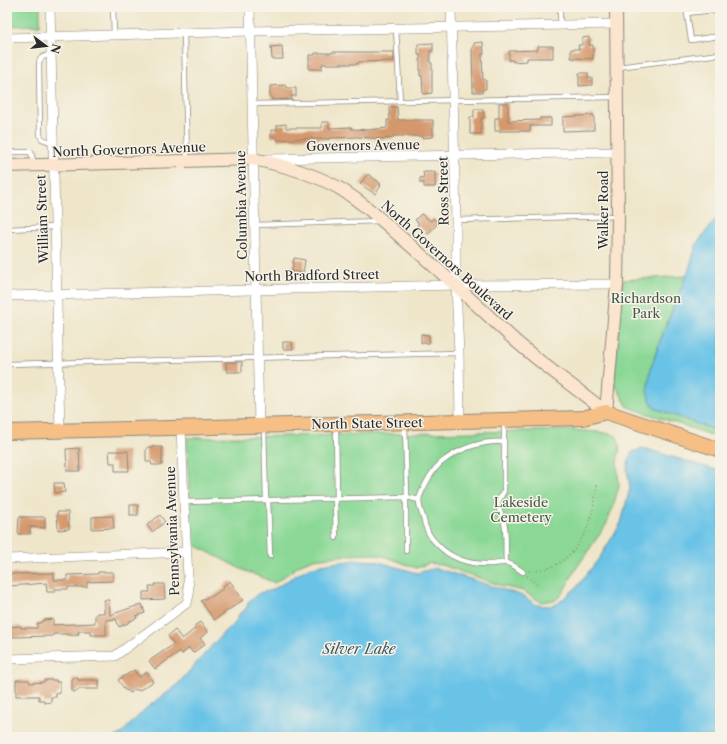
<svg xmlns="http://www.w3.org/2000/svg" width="727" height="744" viewBox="0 0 727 744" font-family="'Libre Caslon Text',serif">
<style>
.green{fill:#8bd896;stroke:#5b8260}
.water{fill:#69c3e7;stroke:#4a7789}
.building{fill:#d5986d}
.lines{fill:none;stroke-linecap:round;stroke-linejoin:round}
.lane-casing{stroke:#8d887a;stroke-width:6}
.street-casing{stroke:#8d887a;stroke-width:10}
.secondary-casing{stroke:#8d887a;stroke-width:14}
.primary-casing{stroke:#8d887a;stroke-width:16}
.path{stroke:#8d887a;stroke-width:1.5;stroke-dasharray:1 3;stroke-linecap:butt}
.lane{stroke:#fff;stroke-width:4.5}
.street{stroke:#fff;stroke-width:9}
.secondary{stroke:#fbe5cf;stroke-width:12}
.primary{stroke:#f5bf86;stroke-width:14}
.labels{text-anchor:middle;stroke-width:3;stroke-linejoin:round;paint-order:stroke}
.street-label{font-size:13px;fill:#2b2b2b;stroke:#f7f3e8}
.park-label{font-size:13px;fill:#435646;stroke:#f7f3e8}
.water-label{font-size:14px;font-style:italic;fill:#3e5963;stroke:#f7f3e8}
</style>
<rect width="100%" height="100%" fill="#f7f3e8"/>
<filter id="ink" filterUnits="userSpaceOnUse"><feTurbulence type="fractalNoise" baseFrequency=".025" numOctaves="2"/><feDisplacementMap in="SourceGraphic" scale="8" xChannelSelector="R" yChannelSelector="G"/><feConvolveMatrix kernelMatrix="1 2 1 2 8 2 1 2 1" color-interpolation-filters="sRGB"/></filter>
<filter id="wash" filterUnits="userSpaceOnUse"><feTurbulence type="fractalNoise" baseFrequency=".012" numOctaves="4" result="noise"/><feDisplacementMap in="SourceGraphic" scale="16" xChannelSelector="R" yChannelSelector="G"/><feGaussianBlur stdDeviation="0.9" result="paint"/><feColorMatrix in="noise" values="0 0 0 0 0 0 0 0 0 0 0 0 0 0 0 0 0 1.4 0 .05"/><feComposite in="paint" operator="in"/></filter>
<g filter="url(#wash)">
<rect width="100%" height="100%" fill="#efe6ca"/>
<!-- green -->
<g class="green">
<polygon points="7,7 40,7 40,25 7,26"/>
<polygon points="686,276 663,333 651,368 654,408 720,432 720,438 628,407 614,383 623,280"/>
<polygon points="574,430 599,432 615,435 617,437 620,447 617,462 619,486 612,510 606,525 577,567 562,594 556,600 541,602 523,591 502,586 445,566 430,563 416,568 387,557 373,554 348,555 313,559 301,564 275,583 241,569 195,545 191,541 187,438"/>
</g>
<!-- water -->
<g class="water">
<polygon points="720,214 720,432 654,408 647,392 651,368 663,333 689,269 697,243"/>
<polygon points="642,448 720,471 720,737 115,737 122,733 145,709 175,687 225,631 235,623 240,613 246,609 249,601 259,593 272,590 308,568 332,563 357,560 376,561 417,573 436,568 523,596 537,605 549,606 557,604 577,587 600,557 621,523 630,488 627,469 631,453"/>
</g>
<g id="blocks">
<!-- building -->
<g class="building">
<polygon points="589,37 589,45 593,45 593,59 571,58 571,49 579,49 578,45 582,45 582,38"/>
<polygon points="483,42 484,54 482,54 483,80 486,80 486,89 482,89 483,92 473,92 472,47 474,47 474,43"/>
<polygon points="433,43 433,51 430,51 430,63 432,63 432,93 423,94 422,76 420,76 420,54 418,55 418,44"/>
<polygon points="282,46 283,59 272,59 271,47"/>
<polygon points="538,46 553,46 553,58 527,58 527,61 513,62 513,60 509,60 509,51 538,50"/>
<polygon points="332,52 394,52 394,61 358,62 358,64 322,64 322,69 309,69 309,55 315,55 315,53 332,53"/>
<polygon points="579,73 588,73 588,78 592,78 592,85 579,86"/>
<polygon points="285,85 287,88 296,88 296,96 291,96 292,99 272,100 272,97 270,97 270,86"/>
<polygon points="499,103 508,103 508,121 540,120 540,118 551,118 551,126 530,126 530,131 495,131 495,118 499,118"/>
<polygon points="389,107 397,107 398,120 433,120 433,137 422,138 422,136 393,136 393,138 384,139 357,137 329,138 329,139 312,139 312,138 277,140 277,137 271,137 271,130 277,130 277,125 286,124 286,128 322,128 322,122 329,122 329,128 351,127 352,129 368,130 387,128 387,120 390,120"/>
<polygon points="474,109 483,109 484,118 481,118 481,134 470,134 470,117 474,117"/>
<polygon points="594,115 594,130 563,131 563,117"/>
<polygon points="423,172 435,172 435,187 424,187 424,183 420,183 420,178 424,177"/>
<polygon points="368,174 381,184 379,185 381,186 375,194 360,184"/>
<polygon points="421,214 431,221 433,218 438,223 428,234 417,225 419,223 415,220"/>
<polygon points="294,258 305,260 303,273 292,271"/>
<polygon points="421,334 429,335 429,343 421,343"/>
<polygon points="283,342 292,342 293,349 283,349"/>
<polygon points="226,362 242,362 242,372 227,372"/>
<polygon points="148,447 162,447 162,465 152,465 151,462 146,462 146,449"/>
<polygon points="79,448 80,471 67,471 66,449"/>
<polygon points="109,451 128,451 129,471 115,471 115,463 110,463"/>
<polygon points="54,483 64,483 65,492 55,493"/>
<rect x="130" y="505" width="8" height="10"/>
<polygon points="57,512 68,512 69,529 58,530"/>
<polygon points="160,515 165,522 152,532 147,525"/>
<polygon points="113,516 114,528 92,529 92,517"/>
<polygon points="19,517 45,517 45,528 30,527 30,534 18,534"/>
<polygon points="98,572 113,572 113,581 87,582 87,587 68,587 68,589 55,589 55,592 47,592 46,583 10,586 10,574 54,573 54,580 67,580 67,575 98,574"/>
<polygon points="230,581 243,600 214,620 201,601 209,596 211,597 224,588 223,586"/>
<polygon points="155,584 164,584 165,599 143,600 143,592 150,592 149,586 155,586"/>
<polygon points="104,600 109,600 110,615 142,604 145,613 136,616 137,618 128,622 128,623 119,627 116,619 106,620 106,635 91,635 91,631 78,631 79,634 76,634 76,635 67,635 67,634 53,634 53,636 13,637 13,635 8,635 8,627 21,626 21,628 37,628 37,623 40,623 44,620 53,619 53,625 95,623 95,616 97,613 104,613"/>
<polygon points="200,622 208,632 200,638 205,644 193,653 189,648 182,654 180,651 155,669 149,661 174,644 168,636 175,630 182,639 196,628 194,626"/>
<polygon points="134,670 139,677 147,672 153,682 138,691 136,689 130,693 128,690 126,691 118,680"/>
<polygon points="72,678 78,678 78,680 99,680 99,689 78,689 78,691 72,692"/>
<polygon points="16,680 29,680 30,683 44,682 44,680 56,680 56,682 60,682 60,693 56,694 56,697 51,697 51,702 44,703 44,700 39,700 39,696 16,696"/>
</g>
</g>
</g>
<g filter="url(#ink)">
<use href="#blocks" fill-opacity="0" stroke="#8d887a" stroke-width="1"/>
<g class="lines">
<!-- lane casing -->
<g class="lane-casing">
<g id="lane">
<polyline points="113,7 114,35"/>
<polyline points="686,7 691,40 720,36"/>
<polyline points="687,13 713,10 718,14 720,29"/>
<polyline points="560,25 560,7"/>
<polyline points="396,28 400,101"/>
<polyline points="184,33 187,159"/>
<path d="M51,54C45,56 39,57 39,64L40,135L42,139L53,143"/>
<polyline points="618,67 720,54"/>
<polyline points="252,104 616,97"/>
<polyline points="7,152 31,152 34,164"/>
<polyline points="456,220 618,216"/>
<polyline points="254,225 380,221"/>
<polyline points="7,229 55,227"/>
<polyline points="7,364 459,353"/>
<path d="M504,422V491C502,496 498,499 498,505C498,510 503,515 504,522C507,535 505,549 506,562"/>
<polyline points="405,424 407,497"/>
<polyline points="336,426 337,499"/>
<polyline points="264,428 266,500"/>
<path d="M503,442C485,440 461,448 446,459C436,465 430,475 425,485C423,489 420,495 419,499C419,504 421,512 423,517C425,527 429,537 437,544C451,559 471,565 492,564C497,564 503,562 507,563C513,564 518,569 523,572"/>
<polyline points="406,497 406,551"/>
<polyline points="335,499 336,538"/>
<polyline points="268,500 270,556"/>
<polyline points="184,502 407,497 419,500"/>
</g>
</g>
<!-- street casing -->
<g class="street-casing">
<g id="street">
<polyline points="50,7 60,431"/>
<polyline points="250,7 259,426"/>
<polyline points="451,7 456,220 456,285 459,353 460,422"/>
<polyline points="7,38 250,31 616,24"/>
<polyline points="268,159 617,152"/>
<polyline points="7,296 456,285 617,284"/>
<polyline points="7,559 187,552"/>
<polyline points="7,659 115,656 187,603 189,595 184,502 181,428"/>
</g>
</g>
<!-- secondary casing -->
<g class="secondary-casing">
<g id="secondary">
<path d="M7,166L253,159C283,165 312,173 339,188C362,202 383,221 403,239C439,270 474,302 509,335C539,363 574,386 606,412"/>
<polyline points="606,412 617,284 618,216 616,7"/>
</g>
</g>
<!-- primary casing -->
<g class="primary-casing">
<polyline id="primary" points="7,432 583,418 606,412 720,450"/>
</g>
<!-- path -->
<g class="path">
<path d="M529,571C577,570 593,525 597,484"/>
<polyline points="527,576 538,585"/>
</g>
<!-- lane -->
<use href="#lane" class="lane"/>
<!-- street -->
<use href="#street" class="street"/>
<!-- secondary -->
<use href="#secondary" class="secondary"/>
<!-- primary -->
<use href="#primary" class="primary"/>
</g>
</g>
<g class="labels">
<!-- street labels -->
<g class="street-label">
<text transform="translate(363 145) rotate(-1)" y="5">Governors Avenue</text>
<text transform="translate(129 149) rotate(-2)" y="5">North Governors Avenue</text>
<text transform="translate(443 191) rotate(-91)" y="5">Ross Street</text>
<text transform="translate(241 205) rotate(-91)" y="5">Columbia Avenue</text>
<text transform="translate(603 210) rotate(-90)" y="5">Walker Road</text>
<text transform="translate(42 219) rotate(-92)" y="5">William Street</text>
<text transform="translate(447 260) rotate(42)" y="5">North Governors Boulevard</text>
<text transform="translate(312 275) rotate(-1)" y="5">North Bradford Street</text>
<text transform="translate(367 423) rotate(-1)" y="5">North State Street</text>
<text transform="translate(172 531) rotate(-92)" y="5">Pennsylvania Avenue</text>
</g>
<!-- park labels -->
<g class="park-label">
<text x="646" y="303">Richardson<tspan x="646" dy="15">Park</tspan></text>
<text x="521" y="507">Lakeside<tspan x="521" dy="15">Cemetery</tspan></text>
</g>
<!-- water labels -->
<g class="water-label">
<text x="359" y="654">Silver Lake</text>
</g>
</g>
<!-- margin -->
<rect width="727" height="744" fill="none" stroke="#f7f3e8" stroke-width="24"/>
<!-- north arrow -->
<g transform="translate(46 46) rotate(105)" stroke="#f7f3e8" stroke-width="3" paint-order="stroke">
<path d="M0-3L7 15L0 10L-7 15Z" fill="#2b2b2b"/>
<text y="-6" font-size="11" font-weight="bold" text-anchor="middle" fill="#2b2b2b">N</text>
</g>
</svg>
